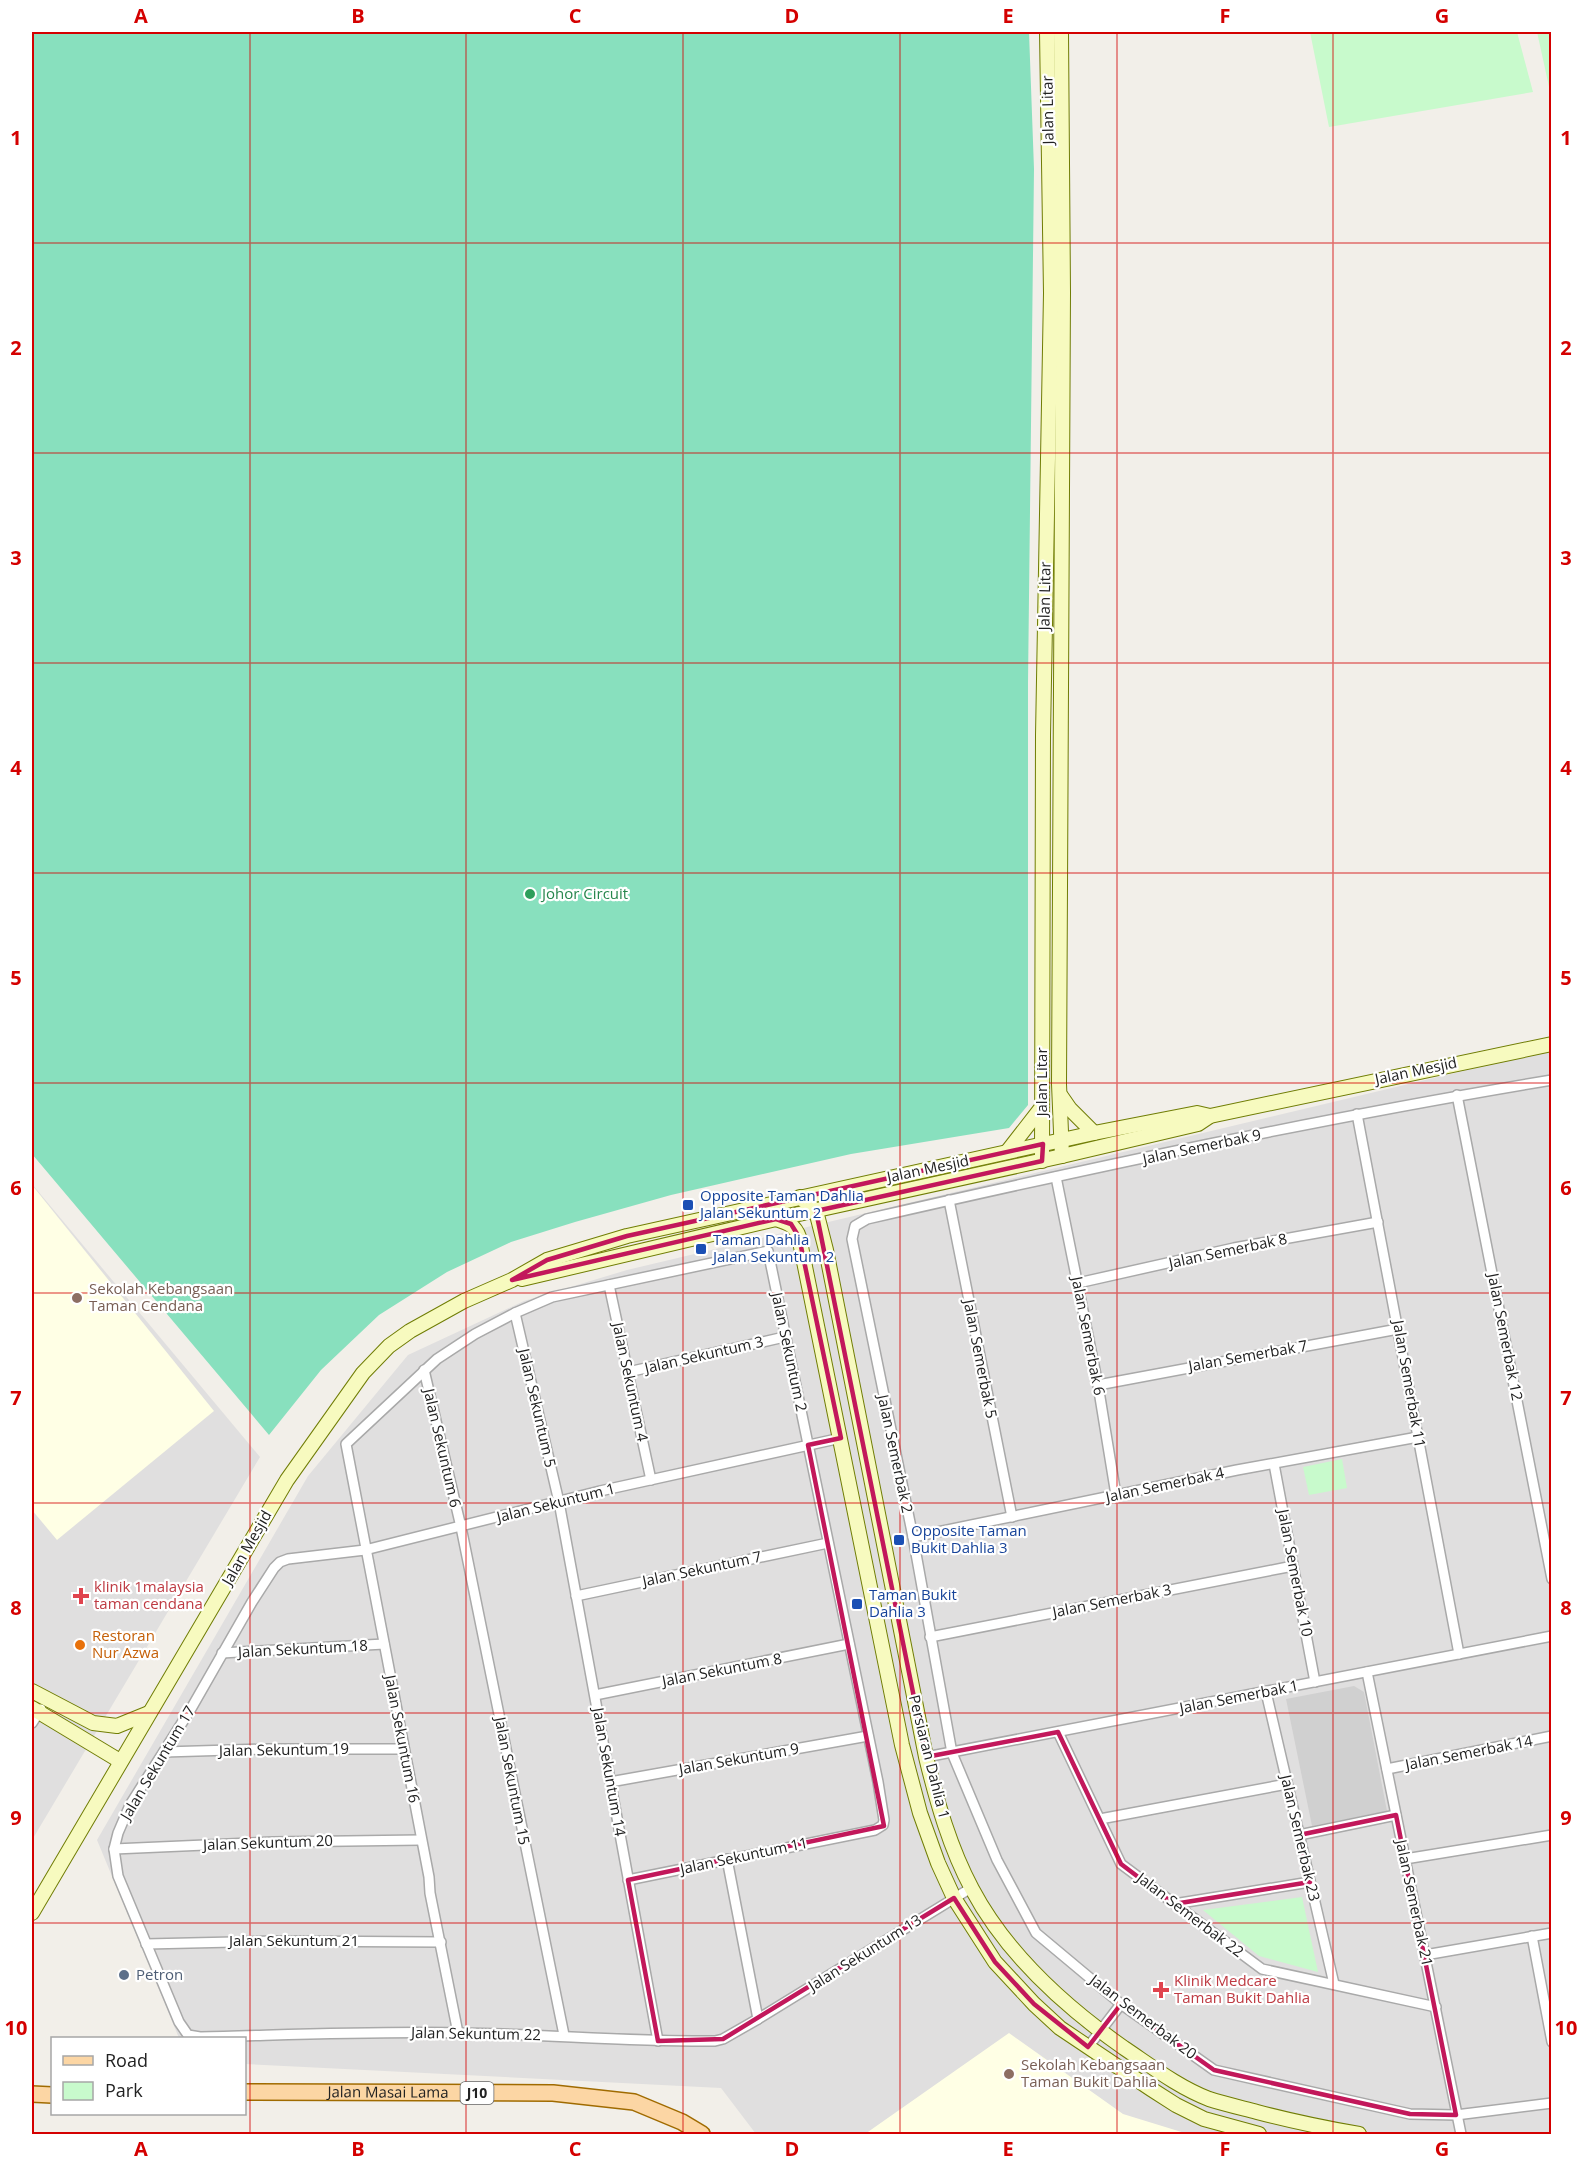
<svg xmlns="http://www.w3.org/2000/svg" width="1583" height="2166" viewBox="0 0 1583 2166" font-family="'Open Sans',sans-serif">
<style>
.residential{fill:#e0dfdf}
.education{fill:#ffffe5}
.religious{fill:#d0d0d0}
.park{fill:#c8facc}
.pitch{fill:#88e0be}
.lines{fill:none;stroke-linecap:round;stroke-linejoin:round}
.street-casing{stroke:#a9a9a9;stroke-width:12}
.secondary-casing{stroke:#707d05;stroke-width:16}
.primary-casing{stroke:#a06b00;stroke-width:18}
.street{stroke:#fff;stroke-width:9}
.secondary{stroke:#f7fabf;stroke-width:14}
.primary{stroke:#fcd6a4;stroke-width:15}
.marked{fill:none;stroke:#c2185b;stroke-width:4.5;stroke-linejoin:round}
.grid{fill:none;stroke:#d40000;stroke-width:1.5;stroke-opacity:0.55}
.leisure-dot{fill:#2e9e5b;stroke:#fff;stroke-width:2}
.transit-dot{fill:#1a4fb4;stroke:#fff;stroke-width:2}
.education-dot{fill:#8d6e63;stroke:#fff;stroke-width:2}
.health-dot{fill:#e0444e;stroke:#fff;stroke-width:2}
.food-dot{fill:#e8710a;stroke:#fff;stroke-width:2}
.service-dot{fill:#5c6f8a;stroke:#fff;stroke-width:2}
.labels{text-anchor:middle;stroke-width:4.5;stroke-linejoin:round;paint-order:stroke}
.shield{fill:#fff;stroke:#646464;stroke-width:1.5}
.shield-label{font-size:14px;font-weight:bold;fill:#222}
.street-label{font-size:15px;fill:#222;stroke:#fff}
.leisure-label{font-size:15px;fill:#27864d;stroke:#fff;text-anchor:start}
.transit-label{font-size:15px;fill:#164399;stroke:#fff;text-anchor:start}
.education-label{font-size:15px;fill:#785e54;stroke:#fff;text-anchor:start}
.health-label{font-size:15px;fill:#be3a42;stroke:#fff;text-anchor:start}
.food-label{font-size:15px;fill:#c56008;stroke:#fff;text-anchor:start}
.service-label{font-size:15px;fill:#4e5e75;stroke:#fff;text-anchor:start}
.neatline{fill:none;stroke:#d40000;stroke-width:2}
.grid-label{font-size:20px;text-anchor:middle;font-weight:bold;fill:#d40000}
</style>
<rect width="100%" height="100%" fill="#f2efe9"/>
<!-- residential -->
<g class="residential">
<polygon points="1551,1050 1551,2134 756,2134 721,2088 245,2064 244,2038 179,2038 97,1840 308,1476 408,1355 524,1301 627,1270"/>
<polygon points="32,1184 260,1457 32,1840"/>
</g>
<!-- education -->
<g class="education">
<polygon points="32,1185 214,1411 57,1540 32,1510"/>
<polygon points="1009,2033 1123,2114 1188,2134 865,2134"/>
</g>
<!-- religious -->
<polygon class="religious" points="1354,1686 1364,1692 1387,1811 1312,1826 1286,1699"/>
<!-- park -->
<g class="park">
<polygon points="1310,32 1517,32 1533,92 1329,127"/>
<polygon points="1537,32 1551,32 1551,96"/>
<polygon points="1342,1459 1347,1488 1309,1495 1303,1467"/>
<polygon points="1302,1897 1318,1972 1259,1956 1203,1910"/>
</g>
<!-- pitch -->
<polygon class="pitch" points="32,32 1029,32 1034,169 1028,683 1028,1105 1009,1128 851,1154 671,1195 575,1222 511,1242 447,1272 379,1315 321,1370 269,1435 32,1154"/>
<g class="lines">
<!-- street casing -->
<g class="street-casing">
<g id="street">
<path d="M1552,1080C1322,1118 1094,1167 867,1219L855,1226L852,1239L913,1537L952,1753L997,1860L1036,1933L1121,2004L1214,2070L1410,2114L1456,2115L1552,2103"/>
<polyline points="1457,1095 1552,1579"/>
<polyline points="1357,1114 1459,1654"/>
<polyline points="1056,1177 1098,1385 1116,1495"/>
<polyline points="949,1200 1012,1517"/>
<polyline points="1078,1283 1234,1248 1378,1222"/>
<polyline points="609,1285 651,1480"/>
<polyline points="515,1313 559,1502 658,2041"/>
<polyline points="424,1370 461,1527 564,2035"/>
<polyline points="628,1372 780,1338"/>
<polyline points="1098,1385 1398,1329"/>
<path d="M841,1438L600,1491L365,1550L288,1559L280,1562L274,1568L252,1602L192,1707L130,1805L118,1833L114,1849L118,1876L179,2022L188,2035L200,2037C287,2035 374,2031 460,2033C545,2034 630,2042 715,2041L723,2039L758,2019L971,1888"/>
<polyline points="1274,1464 1315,1682"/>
<polyline points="913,1537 1237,1470 1418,1437"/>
<polyline points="576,1596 828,1543"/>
<polyline points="930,1637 1293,1566"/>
<polyline points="222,1653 384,1644"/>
<polyline points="1367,1672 1461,2134"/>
<polyline points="1266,1692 1334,1984"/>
<polyline points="595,1695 849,1644"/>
<polyline points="32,1723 41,1709"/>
<polyline points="1058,1732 1121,1864 1262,1969 1436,2007"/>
<polyline points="164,1752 268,1749 404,1749"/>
<polyline points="926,1757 1552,1636"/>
<polyline points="1387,1769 1552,1736"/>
<polyline points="610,1782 868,1736"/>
<polyline points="1100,1819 1287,1784"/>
<polyline points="1299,1835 1396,1815"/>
<polyline points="114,1849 273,1842 421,1840"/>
<polyline points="727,1859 758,2019"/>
<polyline points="1405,1859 1552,1835"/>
<polyline points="1174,1904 1310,1882"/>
<polyline points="1532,1936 1552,2042"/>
<polyline points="146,1944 275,1941 441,1942"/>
<polyline points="1425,1955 1552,1933"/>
<polyline points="458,2033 430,1893 429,1877 346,1444 437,1359 475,1334 515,1313 552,1297 768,1251 878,1782 884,1820 883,1825 875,1830 628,1880"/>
<polyline points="1088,2047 1121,2004"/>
</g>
</g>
<!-- secondary casing -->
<g class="secondary-casing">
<g id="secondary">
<polyline points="1061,32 1063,292 1059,1084 1062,1156"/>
<polyline points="1061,1096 1070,1109 1094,1133"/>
<polyline points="1007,1152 1042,1107"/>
<polyline points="1042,1161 1043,735 1051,293 1047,32"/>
<path d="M800,1197L816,1211L826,1250L926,1757C937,1802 950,1848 972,1889C1007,1955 1064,2006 1124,2048C1151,2066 1178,2087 1209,2099C1225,2104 1242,2108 1257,2112C1291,2121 1325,2128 1359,2134"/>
<path d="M776,1219C788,1223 795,1225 799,1237L902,1745L920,1813L938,1863L954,1898L995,1962L1034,2004L1060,2028L1151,2089L1176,2105L1204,2119L1259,2134"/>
<polyline points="522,1279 776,1219 1062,1156 1198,1124 1210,1116 1552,1044"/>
<polyline points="32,1691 93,1723 117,1726 149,1713"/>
<polyline points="32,1708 120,1761"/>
<polyline points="32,1913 287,1480 363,1373 389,1346 410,1331 464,1301 512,1280 547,1260 627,1236 1094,1133 1197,1113 1210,1116"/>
</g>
</g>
<!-- primary casing -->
<g class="primary-casing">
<g id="primary">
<path id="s1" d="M244,2092L553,2093L634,2102L682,2122L702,2134"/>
<polyline points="32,2094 52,2095"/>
</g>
</g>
<!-- street -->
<use href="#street" class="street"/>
<!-- secondary -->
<use href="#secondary" class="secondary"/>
<!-- primary -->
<use href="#primary" class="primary"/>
</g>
<!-- marked area -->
<path class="marked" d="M1043,1144L1042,1161L816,1211L926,1757L1058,1732L1121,1864L1174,1904L1310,1882L1299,1835L1396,1815L1456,2115L1410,2114L1214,2070L1121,2004L1088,2047L1034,2004L995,1962L954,1898L723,2039L658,2041L628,1880L884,1826L808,1445L841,1438L799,1237L791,1224L776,1219L512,1280L547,1260L627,1236Z"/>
<!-- grid -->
<path class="grid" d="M250,32V2134M466,32V2134M683,32V2134M900,32V2134M1117,32V2134M1333,32V2134M32,243H1552M32,453H1552M32,663H1552M32,873H1552M32,1083H1552M32,1293H1552M32,1503H1552M32,1713H1552M32,1923H1552"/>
<!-- markers -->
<circle class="leisure-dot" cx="530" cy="894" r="6"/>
<g class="transit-dot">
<rect x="682" y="1199" width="12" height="12" rx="3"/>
<rect x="695" y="1243" width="12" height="12" rx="3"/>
<rect x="893" y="1534" width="12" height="12" rx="3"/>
<rect x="851" y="1598" width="12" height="12" rx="3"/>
</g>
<g class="education-dot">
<circle cx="77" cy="1298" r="6"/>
<circle cx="1009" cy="2074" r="6"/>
</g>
<g class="health-dot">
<path d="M78 1587h6v6h6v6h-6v6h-6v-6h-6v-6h6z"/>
<path d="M1158 1981h6v6h6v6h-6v6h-6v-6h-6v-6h6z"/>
</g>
<circle class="food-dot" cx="80" cy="1645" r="6"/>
<circle class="service-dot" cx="124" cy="1975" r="6"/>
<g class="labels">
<!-- shield labels -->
<rect class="shield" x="460.5" y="2082" width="33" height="22" rx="4.5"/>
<g class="shield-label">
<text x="477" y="2098">J10</text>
</g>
<!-- street labels -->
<g class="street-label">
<text transform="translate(1048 110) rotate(-91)" y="5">Jalan Litar</text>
<text transform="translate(1045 596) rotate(-89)" y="5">Jalan Litar</text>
<text transform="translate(1416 1071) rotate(-12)" y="5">Jalan Mesjid</text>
<text transform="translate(1042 1082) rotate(-90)" y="5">Jalan Litar</text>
<text transform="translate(1202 1147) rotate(-12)" y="5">Jalan Semerbak 9</text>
<text transform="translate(928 1169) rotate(-12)" y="5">Jalan Mesjid</text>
<text transform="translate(1228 1251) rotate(-12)" y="5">Jalan Semerbak 8</text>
<text transform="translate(1088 1336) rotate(79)" y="5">Jalan Semerbak 6</text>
<text transform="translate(1505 1337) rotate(79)" y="5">Jalan Semerbak 12</text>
<text transform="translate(789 1352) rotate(78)" y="5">Jalan Sekuntum 2</text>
<text transform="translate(704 1355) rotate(-13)" y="5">Jalan Sekuntum 3</text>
<text transform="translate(1248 1356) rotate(-10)" y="5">Jalan Semerbak 7</text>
<text transform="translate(980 1359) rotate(79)" y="5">Jalan Semerbak 5</text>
<text transform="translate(630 1382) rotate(78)" y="5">Jalan Sekuntum 4</text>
<text transform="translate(1409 1384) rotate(80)" y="5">Jalan Semerbak 11</text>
<text transform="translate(537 1408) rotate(77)" y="5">Jalan Sekuntum 5</text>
<text transform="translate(442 1448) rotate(77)" y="5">Jalan Sekuntum 6</text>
<text transform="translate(895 1454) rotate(78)" y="5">Jalan Semerbak 2</text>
<text transform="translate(1165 1485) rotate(-12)" y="5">Jalan Semerbak 4</text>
<text transform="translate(556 1503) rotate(-14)" y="5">Jalan Sekuntum 1</text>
<text transform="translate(247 1548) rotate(-60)" y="5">Jalan Mesjid</text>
<text transform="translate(702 1569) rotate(-12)" y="5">Jalan Sekuntum 7</text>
<text transform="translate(1295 1573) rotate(79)" y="5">Jalan Semerbak 10</text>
<text transform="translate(1112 1601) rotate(-11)" y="5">Jalan Semerbak 3</text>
<text transform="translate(303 1649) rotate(-3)" y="5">Jalan Sekuntum 18</text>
<text transform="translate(722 1670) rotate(-11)" y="5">Jalan Sekuntum 8</text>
<text transform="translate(1239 1697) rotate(-11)" y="5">Jalan Semerbak 1</text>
<text transform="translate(402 1739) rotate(79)" y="5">Jalan Sekuntum 16</text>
<text transform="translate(284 1750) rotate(-1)" y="5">Jalan Sekuntum 19</text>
<text transform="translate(1469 1753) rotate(-11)" y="5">Jalan Semerbak 14</text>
<text transform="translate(929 1757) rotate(76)" y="5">Persiaran Dahlia 1</text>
<text transform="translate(739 1759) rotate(-10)" y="5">Jalan Sekuntum 9</text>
<text transform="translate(158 1763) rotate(-59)" y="5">Jalan Sekuntum 17</text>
<text transform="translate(609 1772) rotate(80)" y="5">Jalan Sekuntum 14</text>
<text transform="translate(512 1781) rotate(79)" y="5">Jalan Sekuntum 15</text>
<text transform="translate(1300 1838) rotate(77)" y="5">Jalan Semerbak 23</text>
<text transform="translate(268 1843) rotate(-2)" y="5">Jalan Sekuntum 20</text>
<text transform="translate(744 1856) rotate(-12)" y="5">Jalan Sekuntum 11</text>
<text transform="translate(1414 1903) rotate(78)" y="5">Jalan Semerbak 21</text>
<text transform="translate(1190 1915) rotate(37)" y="5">Jalan Semerbak 22</text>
<text x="294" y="1946">Jalan Sekuntum 21</text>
<text transform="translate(865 1953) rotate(-32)" y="5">Jalan Sekuntum 13</text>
<text transform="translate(1143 2017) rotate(37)" y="5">Jalan Semerbak 20</text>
<text transform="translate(476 2034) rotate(1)" y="5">Jalan Sekuntum 22</text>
<text dy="5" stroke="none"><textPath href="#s1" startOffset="144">Jalan Masai Lama</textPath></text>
</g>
<!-- leisure labels -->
<g class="leisure-label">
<text x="542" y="899">Johor Circuit</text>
</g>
<!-- transit labels -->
<g class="transit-label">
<text x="700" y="1201">Opposite Taman Dahlia<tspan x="700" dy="17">Jalan Sekuntum 2</tspan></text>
<text x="713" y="1245">Taman Dahlia<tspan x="713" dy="17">Jalan Sekuntum 2</tspan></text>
<text x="911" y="1536">Opposite Taman<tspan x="911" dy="17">Bukit Dahlia 3</tspan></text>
<text x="869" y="1600">Taman Bukit<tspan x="869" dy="17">Dahlia 3</tspan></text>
</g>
<!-- education labels -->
<g class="education-label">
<text x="89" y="1294">Sekolah Kebangsaan<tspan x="89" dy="17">Taman Cendana</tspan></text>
<text x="1021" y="2070">Sekolah Kebangsaan<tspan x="1021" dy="17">Taman Bukit Dahlia</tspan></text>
</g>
<!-- health labels -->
<g class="health-label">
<text x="94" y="1592">klinik 1malaysia<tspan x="94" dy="17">taman cendana</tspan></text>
<text x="1174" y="1986">Klinik Medcare<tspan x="1174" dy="17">Taman Bukit Dahlia</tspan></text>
</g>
<!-- food labels -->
<g class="food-label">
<text x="92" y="1641">Restoran<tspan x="92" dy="17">Nur Azwa</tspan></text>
</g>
<!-- service labels -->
<g class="service-label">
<text x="136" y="1980">Petron</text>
</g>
</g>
<!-- border -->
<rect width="1583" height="2166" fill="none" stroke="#ffffff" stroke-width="66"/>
<!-- legend -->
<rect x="51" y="2037" width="195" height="78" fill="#ffffff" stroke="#a7a7a7" stroke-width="1.5"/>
<rect x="63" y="2056" width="30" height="9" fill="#fcd6a4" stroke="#a7a7a7" stroke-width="1.5"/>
<text x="105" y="2067" font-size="18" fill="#222222">Road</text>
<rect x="63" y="2082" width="30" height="18" fill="#c8facc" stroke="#a7a7a7" stroke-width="1.5"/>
<text x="105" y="2097" font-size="18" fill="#222222">Park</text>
<rect x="33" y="33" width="1517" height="2100" class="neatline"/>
<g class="grid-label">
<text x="141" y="23">A</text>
<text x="358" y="23">B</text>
<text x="575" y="23">C</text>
<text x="792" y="23">D</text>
<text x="1008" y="23">E</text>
<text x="1225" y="23">F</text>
<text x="1442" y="23">G</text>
<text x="16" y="145">1</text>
<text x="1566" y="145">1</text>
<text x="16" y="355">2</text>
<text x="1566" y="355">2</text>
<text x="16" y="565">3</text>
<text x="1566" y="565">3</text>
<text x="16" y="775">4</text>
<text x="1566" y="775">4</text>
<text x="16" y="985">5</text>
<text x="1566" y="985">5</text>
<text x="16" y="1195">6</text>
<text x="1566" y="1195">6</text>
<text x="16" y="1405">7</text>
<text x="1566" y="1405">7</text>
<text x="16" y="1615">8</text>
<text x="1566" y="1615">8</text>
<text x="16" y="1825">9</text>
<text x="1566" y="1825">9</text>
<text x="16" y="2035">10</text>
<text x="1566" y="2035">10</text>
<text x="141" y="2156">A</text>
<text x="358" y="2156">B</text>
<text x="575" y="2156">C</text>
<text x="792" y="2156">D</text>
<text x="1008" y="2156">E</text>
<text x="1225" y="2156">F</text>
<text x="1442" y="2156">G</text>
</g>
</svg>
